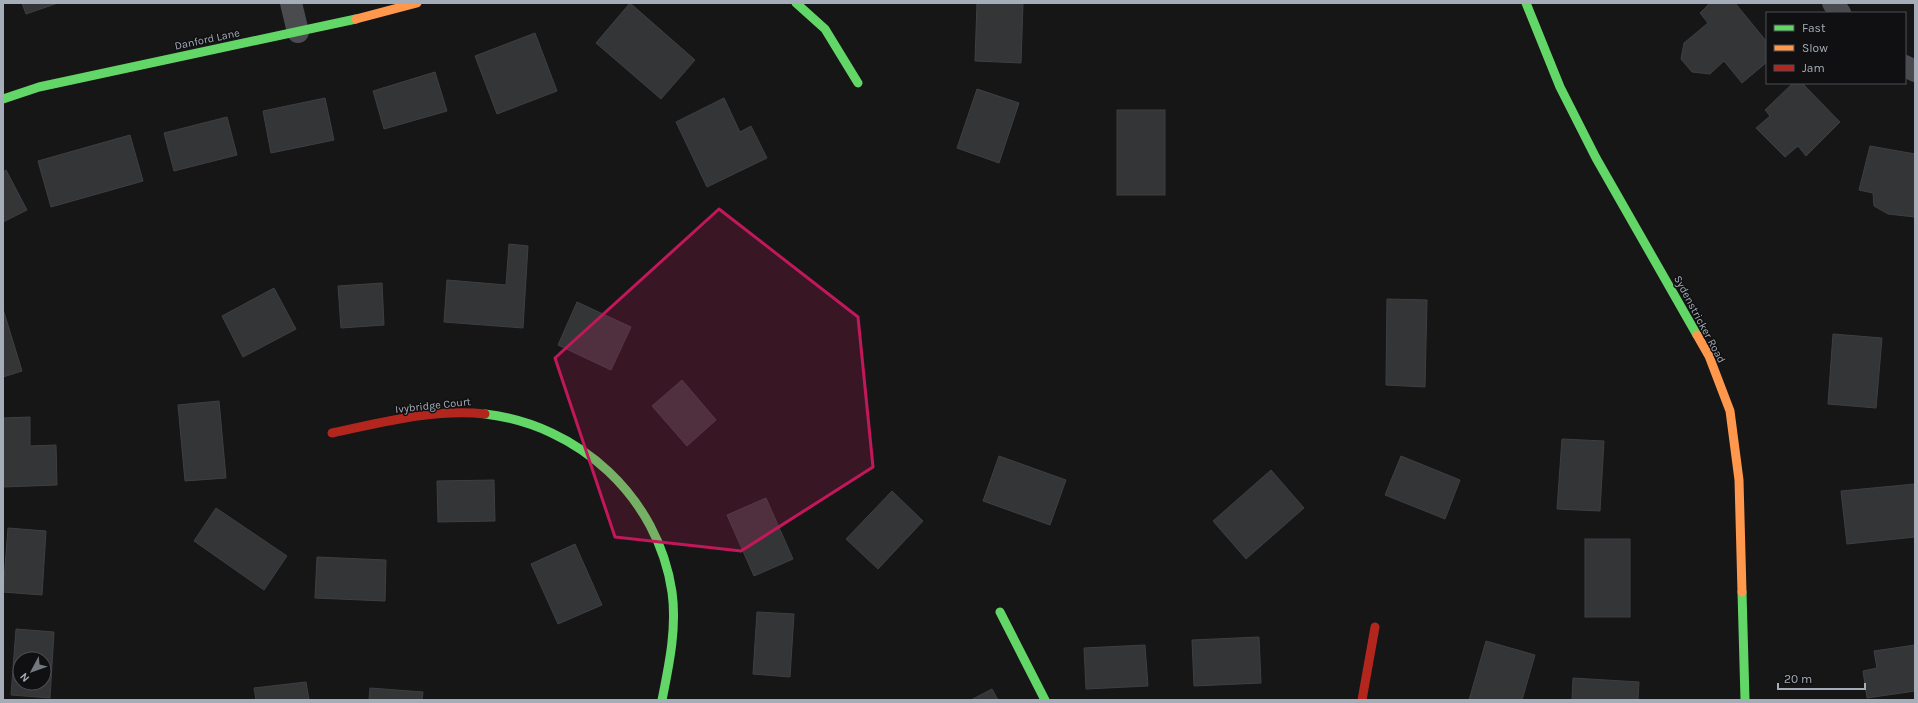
<svg xmlns="http://www.w3.org/2000/svg" width="1918" height="703" viewBox="0 0 1918 703" font-family="Karla,sans-serif">
<style>
.building{fill:#343537;stroke:#3e3f42;fill-rule:evenodd}
.lines{fill:none;stroke-linecap:round;stroke-linejoin:round}
.street{stroke:#494b4f;stroke-width:22}
.fast{stroke:#63d668;stroke-width:9}
.slow{stroke:#ff974d;stroke-width:9}
.jam{stroke:#b3261e;stroke-width:9}
.marked{fill:#c2185b;fill-opacity:0.2;stroke:#c2185b;stroke-width:3;stroke-linejoin:round}
.labels{text-anchor:middle;stroke-width:3;stroke-linejoin:round;paint-order:stroke}
.street-label{font-size:11px;fill:#a5adb8;stroke:#101012}
</style>
<rect width="100%" height="100%" fill="#161616"/>
<!-- building -->
<g class="building">
<polygon points="22,3 58,3 26,14"/>
<polygon points="630,3 695,60 661,99 596,43"/>
<polygon points="977,3 1023,3 1021,63 975,61"/>
<polygon points="1710,3 1735,3 1767,42 1767,62 1742,83 1724,61 1710,74 1692,72 1681,59 1684,43 1708,23 1700,13"/>
<polygon points="535,33 557,91 497,114 475,56"/>
<polygon points="435,72 447,111 384,129 373,91"/>
<polygon points="1793,83 1802,83 1840,122 1806,156 1798,146 1785,157 1756,128 1770,116 1765,110"/>
<polygon points="977,89 1019,103 999,163 957,148"/>
<polygon points="325,98 334,140 271,153 263,111"/>
<polygon points="724,98 740,132 751,126 767,158 707,187 676,122"/>
<rect x="1117" y="110" width="48" height="85"/>
<polygon points="227,117 237,155 174,171 164,133"/>
<polygon points="130,135 143,181 51,207 38,161"/>
<polygon points="1870,146 1915,154 1915,217 1888,214 1874,206 1873,193 1859,190"/>
<polygon points="6,170 27,210 3,222 3,172"/>
<polygon points="509,244 528,246 523,328 444,322 447,280 506,285"/>
<polygon points="382,283 384,325 341,328 338,286"/>
<polygon points="274,288 296,329 243,357 222,316"/>
<polygon points="1387,299 1427,300 1425,387 1386,385"/>
<polygon points="577,302 631,327 611,370 558,345"/>
<polygon points="3,309 22,371 3,377"/>
<polygon points="1833,334 1882,338 1876,408 1828,404"/>
<polygon points="682,380 716,420 687,446 652,406"/>
<polygon points="219,401 226,478 185,481 178,405"/>
<polygon points="30,417 30,446 56,445 57,485 3,487 3,418"/>
<polygon points="1562,439 1604,441 1600,511 1557,509"/>
<polygon points="999,456 1066,480 1050,525 983,501"/>
<polygon points="1401,456 1460,480 1445,519 1385,495"/>
<polygon points="1271,470 1304,508 1246,559 1213,521"/>
<polygon points="494,480 495,521 438,522 437,481"/>
<polygon points="1915,484 1915,537 1847,544 1841,491"/>
<polygon points="892,491 923,521 878,569 846,539"/>
<polygon points="766,498 793,559 754,576 727,515"/>
<polygon points="216,508 287,556 264,590 194,541"/>
<polygon points="8,528 46,531 42,595 3,592"/>
<rect x="1585" y="539" width="45" height="78"/>
<polygon points="575,544 602,605 558,624 531,564"/>
<polygon points="317,557 386,560 385,601 315,598"/>
<polygon points="757,612 794,614 790,677 753,674"/>
<path d="M16,629L54,632L50,698L11,695ZM20,659H44V683H20Z"/>
<polygon points="1259,637 1261,683 1194,686 1192,640"/>
<polygon points="1486,641 1535,655 1522,700 1469,700"/>
<polygon points="1145,645 1148,686 1086,689 1084,648"/>
<polygon points="1915,645 1915,691 1867,698 1863,671 1877,668 1874,651"/>
<polygon points="1573,678 1639,682 1638,700 1572,700"/>
<polygon points="306,682 309,700 256,700 254,688"/>
<polygon points="370,688 423,692 422,700 369,700"/>
<polygon points="992,689 998,700 971,700"/>
</g>
<g class="lines">
<!-- street -->
<g class="street">
<polyline points="291,3 298,32"/>
<polyline points="1833,3 1840,13"/>
<polyline points="1905,66 1915,71"/>
</g>
<!-- fast -->
<g class="fast">
<polyline points="796,3 825,29 858,83"/>
<polyline points="1526,3 1560,87 1596,158 1697,335"/>
<polyline points="3,99 39,87 356,19"/>
<path d="M485,414C579,425 658,497 672,592C677,628 669,665 662,700"/>
<polyline points="1742,592 1745,700"/>
<polyline points="1000,612 1045,700"/>
</g>
<!-- slow -->
<g class="slow">
<polyline points="356,19 417,3"/>
<polyline points="1697,335 1709,356 1730,411 1739,480 1742,592"/>
</g>
<!-- jam -->
<g class="jam">
<path d="M332,433C380,423 436,408 485,414"/>
<polyline points="1362,700 1375,627"/>
</g>
</g>
<!-- marked area -->
<path class="marked" d="M719,209L858,317L873,467L741,551L615,537L555,358Z"/>
<g class="labels">
<!-- street labels -->
<g class="street-label">
<text transform="translate(207 39) rotate(-12)" y="4">Danford Lane</text>
<text transform="translate(1700 319) rotate(62)" y="4">Sydenstricker Road</text>
<text transform="translate(433 405) rotate(-6)" y="4">Ivybridge Court</text>
</g>
</g>
<!-- border -->
<rect width="1918" height="703" fill="none" stroke="#a5adb8" stroke-width="8"/>
<!-- legend -->
<rect x="1766" y="12" width="140" height="72" fill="#101012" stroke="#4c4f54"/>
<rect x="1774" y="25" width="20" height="6" fill="#63d668" stroke="#4c4f54"/>
<text x="1802" y="32" font-size="12" fill="#a5adb8">Fast</text>
<rect x="1774" y="45" width="20" height="6" fill="#ff974d" stroke="#4c4f54"/>
<text x="1802" y="52" font-size="12" fill="#a5adb8">Slow</text>
<rect x="1774" y="65" width="20" height="6" fill="#b3261e" stroke="#4c4f54"/>
<text x="1802" y="72" font-size="12" fill="#a5adb8">Jam</text>
<!-- north arrow -->
<g transform="translate(32 671) rotate(229)"><circle r="19" fill="#101012" stroke="#4c4f54"/>
<path d="M0-3L7 15L0 10L-7 15Z" fill="#73787f"/>
<text y="-6" font-size="11" font-weight="bold" text-anchor="middle" fill="#a5adb8">N</text>
</g>
<!-- scale -->
<path d="M1778 683v6h87v-6" fill="none" stroke="#a5adb8" stroke-width="2"/>
<text x="1784" y="683" font-size="12" fill="#a5adb8" stroke="#101012" stroke-width="3" paint-order="stroke">20 m</text>
</svg>
